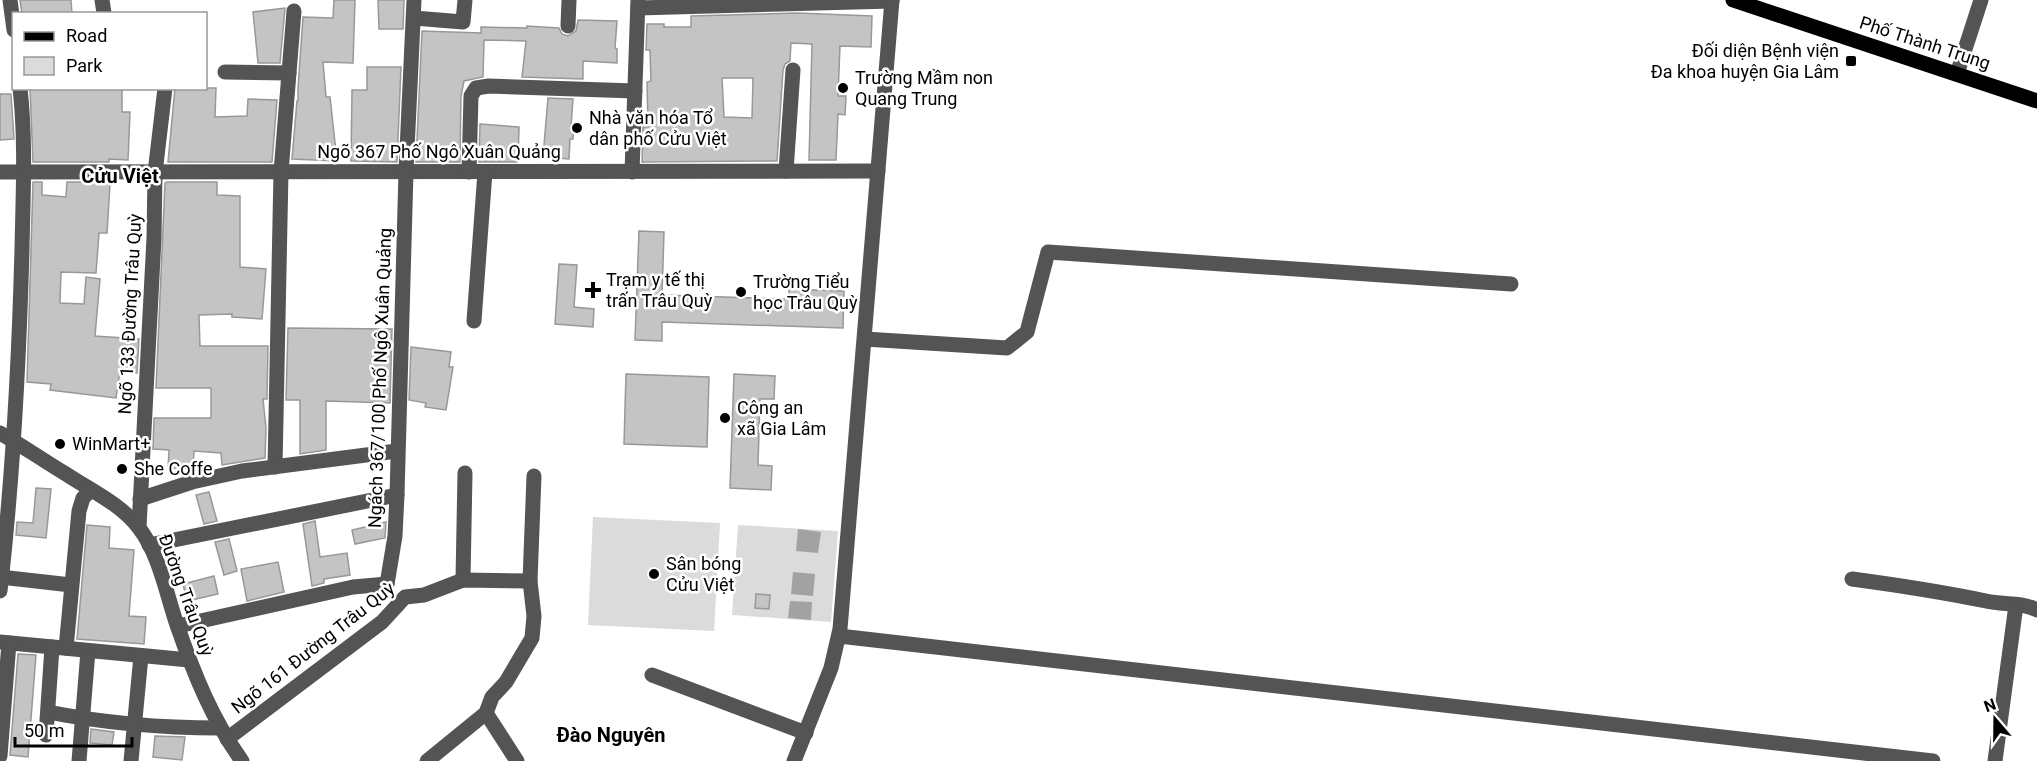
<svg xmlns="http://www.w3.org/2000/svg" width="2037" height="761" viewBox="0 0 2037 761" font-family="Roboto,sans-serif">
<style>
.green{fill:#dbdbdb}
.water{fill:#a2a2a2}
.building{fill:#c4c4c4;stroke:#989898;stroke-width:1.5;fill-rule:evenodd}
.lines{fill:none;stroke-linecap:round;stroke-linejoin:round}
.minor{stroke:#545454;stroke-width:15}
.major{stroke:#000;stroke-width:15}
.poi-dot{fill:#000;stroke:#fff;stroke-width:2}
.labels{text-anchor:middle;stroke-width:5;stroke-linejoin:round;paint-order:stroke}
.street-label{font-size:18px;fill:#000;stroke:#fff}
.poi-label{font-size:18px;fill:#000;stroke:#fff;text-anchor:start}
.neighbourhood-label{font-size:20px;font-weight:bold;fill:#000;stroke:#fff}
</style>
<rect width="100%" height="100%" fill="#fff"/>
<!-- green -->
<g class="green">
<polygon points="593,517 720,523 714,631 588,625"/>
<polygon points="738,525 838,531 831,622 732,615"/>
</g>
<!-- water -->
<g class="water">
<polygon points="798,529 821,532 818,553 796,551"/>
<polygon points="793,572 815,574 813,596 791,594"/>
<polygon points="790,601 812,602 811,620 788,618"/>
</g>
<!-- building -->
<g class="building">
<polygon points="20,0 71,0 72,14 22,14"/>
<polygon points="334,0 355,0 353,63 323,62 326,97 330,97 337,161 292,159 297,101 298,101 298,88 303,17 333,18"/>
<polygon points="378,0 404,0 403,29 379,29"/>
<polygon points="285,8 280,63 258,63 253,12"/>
<path d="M797,13L872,16L871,47L840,46L838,96H846L845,115L838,114L836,160H809L812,44L791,43L790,61L785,64L783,70L777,161L642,162L643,127H648L647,82L651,81L650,50H646L647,24H664V27H691V16ZM722,78H753L752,118L724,117Z"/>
<polygon points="578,20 617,21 615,48 617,49 617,63 583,61 583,79 522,77 526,41 484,40 483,77 464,81 461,96 460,162 416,162 422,31 481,33 481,27 527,28 527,26 559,28 562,34 568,36 576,31"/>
<polygon points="367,67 401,67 397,162 351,161 352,90 367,90"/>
<polygon points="30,88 122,88 122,112 130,112 128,160 109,159 109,162 33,162"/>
<polygon points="175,88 216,88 215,117 247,116 248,99 277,100 272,162 168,162"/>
<polygon points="0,94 11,94 14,139 0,140"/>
<polygon points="548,98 573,99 571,126 574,126 573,139 570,139 569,159 543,157"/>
<polygon points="480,124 519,127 518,162 479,162"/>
<polygon points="33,182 42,182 42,195 66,197 67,182 108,182 110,184 107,233 99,233 96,273 61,272 60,303 84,304 86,277 100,279 95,336 139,339 137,373 120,371 116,398 50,390 51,384 27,382"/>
<polygon points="167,182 217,182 217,195 240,196 240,267 266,269 262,319 232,317 232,314 199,315 200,346 268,346 267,399 263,399 266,428 265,458 222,465 221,453 194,451 193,469 168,468 169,450 153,449 154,418 211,418 211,388 156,388 165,183"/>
<polygon points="639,231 664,232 662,295 789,299 789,289 844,291 843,328 662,322 662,341 635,340"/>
<polygon points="559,264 577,265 574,307 594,309 593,327 555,324"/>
<polygon points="288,328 392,329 390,403 326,401 326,450 300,454 300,400 286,400"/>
<polygon points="411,347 451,352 449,367 453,367 446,410 425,407 426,403 409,400"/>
<polygon points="626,374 709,377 707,447 624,444"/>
<polygon points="734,374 775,376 774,399 760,399 758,465 772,466 771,490 730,488"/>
<polygon points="36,488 51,489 46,538 16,535 17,522 33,523"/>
<polygon points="209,492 217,521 204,524 196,495"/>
<polygon points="315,521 320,557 347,553 350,575 324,579 324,583 312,586 303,524"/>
<polygon points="386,522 385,538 355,544 352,530"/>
<polygon points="87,525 110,527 109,548 134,550 129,616 146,617 144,644 77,639"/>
<polygon points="229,539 237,571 224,575 215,542"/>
<polygon points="278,562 284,592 247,601 241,569"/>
<polygon points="214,576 218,594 187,601 183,584"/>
<polygon points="756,594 770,595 769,609 755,608"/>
<polygon points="18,654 36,655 28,757 10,755"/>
<polygon points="91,729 114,732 112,745 90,743"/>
<polygon points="155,736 185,737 182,760 153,757"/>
</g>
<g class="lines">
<!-- minor -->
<g class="minor">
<polyline points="10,0 14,30"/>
<polyline points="102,0 104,13"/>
<polyline points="638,8 892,1"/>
<polyline points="414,18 463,22 465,0"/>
<polyline points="568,26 569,0"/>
<polyline points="225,72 289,73"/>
<polyline points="1957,74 1981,0"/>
<polyline points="786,171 793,70"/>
<polyline points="0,172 878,171"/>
<polyline points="469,172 471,96 476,88 489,86 635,91"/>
<polyline points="632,172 638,0"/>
<polyline points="474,321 485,172"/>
<polyline points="865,339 1007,348 1027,332 1048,252 1511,284"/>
<path d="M0,433C23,446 44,461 66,474C90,490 121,504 139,528C159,553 167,596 177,625C194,674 212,719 242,761"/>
<polyline points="275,467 281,172 294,11"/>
<polyline points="140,499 192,482 242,471 397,451"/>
<polyline points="139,527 154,238 155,173 165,88"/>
<polyline points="149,545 397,495"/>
<polyline points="0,577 71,585"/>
<path d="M1852,579C1897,585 1942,592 1986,601C2003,605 2022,602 2037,610"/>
<polyline points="463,580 465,473"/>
<polyline points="387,584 395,536 397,495 406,172 414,0"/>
<path d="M0,591C13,477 19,363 22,249C23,195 26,141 20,88"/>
<polyline points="178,626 353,587 387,584"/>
<polyline points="839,636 1933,761"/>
<polyline points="0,642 189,660"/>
<polyline points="66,648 79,511 83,498 91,490"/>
<polyline points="652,675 806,733"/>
<path d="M48,712C104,723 163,728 220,728"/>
<polyline points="486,713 517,761"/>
<polyline points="46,735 52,647"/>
<polyline points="227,739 382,622 405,597 424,595 463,580 530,581"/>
<polyline points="0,756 9,643"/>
<polyline points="79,761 88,651"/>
<polyline points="131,761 141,656"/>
<polyline points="427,761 486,713 492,697 506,682 532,638 534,616 530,581 534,476"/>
<polyline points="794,761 831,668 840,629 892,0"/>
<polyline points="1995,761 2016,605"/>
</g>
<!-- major -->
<polyline class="major" points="1733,0 2037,101"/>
</g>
<!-- markers -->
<g class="poi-dot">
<rect x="1845" y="55" width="12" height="12" rx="3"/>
<circle cx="843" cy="88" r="6"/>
<circle cx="577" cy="128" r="6"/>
<path d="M590 281h6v6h6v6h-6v6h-6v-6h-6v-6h6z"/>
<circle cx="741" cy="292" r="6"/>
<circle cx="725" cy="418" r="6"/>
<circle cx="60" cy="444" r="6"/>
<circle cx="122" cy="469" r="6"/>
<circle cx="654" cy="574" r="6"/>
</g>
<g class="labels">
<!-- street labels -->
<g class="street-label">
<text transform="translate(1925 43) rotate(18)" y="6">Phố Thành Trung</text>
<text x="439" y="158">Ngõ 367 Phố Ngô Xuân Quảng</text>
<text transform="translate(130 314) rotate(-87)" y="6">Ngõ 133 Đường Trâu Quỳ</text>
<text transform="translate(380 378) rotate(-88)" y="6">Ngách 367/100 Phố Ngô Xuân Quảng</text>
<text transform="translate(186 595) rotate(70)" y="6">Đường Trâu Quỳ</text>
<text transform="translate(313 648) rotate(-38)" y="6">Ngõ 161 Đường Trâu Quỳ</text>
</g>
<!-- poi labels -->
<g class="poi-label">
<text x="1839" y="57" text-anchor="end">Đối diện Bệnh viện<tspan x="1839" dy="21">Đa khoa huyện Gia Lâm</tspan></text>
<text x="855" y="84">Trường Mầm non<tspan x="855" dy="21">Quang Trung</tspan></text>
<text x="589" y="124">Nhà văn hóa Tổ<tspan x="589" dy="21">dân phố Cửu Việt</tspan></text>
<text x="606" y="286">Trạm y tế thị<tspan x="606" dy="21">trấn Trâu Quỳ</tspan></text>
<text x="753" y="288">Trường Tiểu<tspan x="753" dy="21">học Trâu Quỳ</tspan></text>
<text x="737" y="414">Công an<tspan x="737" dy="21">xã Gia Lâm</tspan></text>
<text x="72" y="450">WinMart+</text>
<text x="134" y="475">She Coffe</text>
<text x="666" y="570">Sân bóng<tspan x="666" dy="21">Cửu Việt</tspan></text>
</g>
<!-- neighbourhood labels -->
<g class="neighbourhood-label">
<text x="120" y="183">Cửu Việt</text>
<text x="611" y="742">Đào Nguyên</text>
</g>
</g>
<!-- legend -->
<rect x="12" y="12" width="195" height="78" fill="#ffffff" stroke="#999999" stroke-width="1.5"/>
<rect x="24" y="32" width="30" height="9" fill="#000000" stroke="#999999" stroke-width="1.5"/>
<text x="66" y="42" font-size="18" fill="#000000">Road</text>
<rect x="24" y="57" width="30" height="18" fill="#dbdbdb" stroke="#999999" stroke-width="1.5"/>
<text x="66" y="72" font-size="18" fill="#000000">Park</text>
<!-- north arrow -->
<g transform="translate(1995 719) rotate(340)" stroke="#ffffff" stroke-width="4.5" paint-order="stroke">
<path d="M0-4.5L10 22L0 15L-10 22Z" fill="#000000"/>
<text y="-9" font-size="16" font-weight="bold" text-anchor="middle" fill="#000000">N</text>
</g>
<!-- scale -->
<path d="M15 737v9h117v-9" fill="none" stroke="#000000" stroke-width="3"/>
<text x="24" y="737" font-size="18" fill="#000000" stroke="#ffffff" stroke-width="4.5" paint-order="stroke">50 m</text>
</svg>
